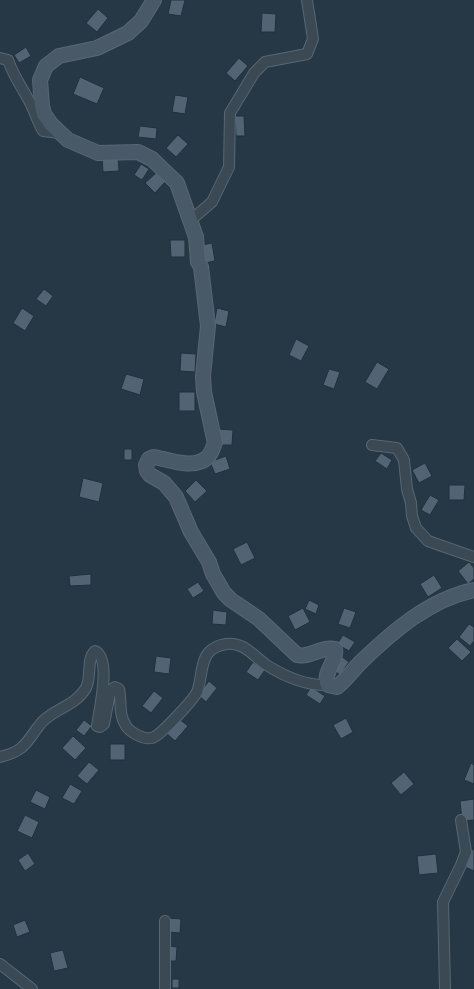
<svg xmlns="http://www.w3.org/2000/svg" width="474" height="989" viewBox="0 0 474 989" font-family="'Sofia Sans Condensed',sans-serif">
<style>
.building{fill:#526373;stroke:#21303d}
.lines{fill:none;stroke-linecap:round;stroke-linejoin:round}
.street-casing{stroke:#596772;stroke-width:12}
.secondary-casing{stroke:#596772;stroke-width:16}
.street{stroke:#3b4955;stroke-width:10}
.secondary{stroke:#495968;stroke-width:14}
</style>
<rect width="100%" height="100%" fill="#263846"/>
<!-- building -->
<g class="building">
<polygon points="171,0 185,0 181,16 168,14"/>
<polygon points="98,9 108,18 97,32 86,23"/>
<polygon points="262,13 276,14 275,32 261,32"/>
<polygon points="26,47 31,56 19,63 14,55"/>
<polygon points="239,58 248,66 235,81 226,73"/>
<polygon points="80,77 104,88 97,104 73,94"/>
<polygon points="175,95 188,97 185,114 172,112"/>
<polygon points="235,116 244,116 245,136 236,136"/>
<polygon points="140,126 157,128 156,139 138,137"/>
<polygon points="178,135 188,144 176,157 166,148"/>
<polygon points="118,156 119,171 103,172 102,157"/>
<polygon points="141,164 149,169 142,180 134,175"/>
<polygon points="157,172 166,181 155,193 145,183"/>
<polygon points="170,240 185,240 185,257 171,257"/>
<polygon points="212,243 215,261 205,263 202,245"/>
<polygon points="44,289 53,296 46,306 36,299"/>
<polygon points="22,308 34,316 25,331 13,323"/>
<polygon points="217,308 229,311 226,327 214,324"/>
<polygon points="296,339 309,346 301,361 289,355"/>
<polygon points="181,353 196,354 195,372 180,371"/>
<polygon points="377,362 389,369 377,389 365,382"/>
<polygon points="329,369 340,372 334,389 323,385"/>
<polygon points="126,374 144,379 140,395 121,389"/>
<rect x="179" y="392" width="16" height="19"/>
<polygon points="218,429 233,430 232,445 218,445"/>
<rect x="124" y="449" width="8" height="11"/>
<polygon points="381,453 392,460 387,469 375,461"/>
<polygon points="226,456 230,469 215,474 210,462"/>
<polygon points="425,463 432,476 419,483 412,470"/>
<polygon points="83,478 103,483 99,502 79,497"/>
<polygon points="196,480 207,491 195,502 185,491"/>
<polygon points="449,485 465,485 464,500 449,500"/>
<polygon points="430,495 439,500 430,515 421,510"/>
<polygon points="247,542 255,558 241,565 233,549"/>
<polygon points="469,562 474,568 474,579 468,584 458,571"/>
<polygon points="91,574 91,585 70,586 69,576"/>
<polygon points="434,575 442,588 428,597 420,584"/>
<polygon points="198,582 204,591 193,598 187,589"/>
<polygon points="309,600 319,605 316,614 305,609"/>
<polygon points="303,608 310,622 295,630 288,616"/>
<polygon points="344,608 356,612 350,628 338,624"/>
<polygon points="213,610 227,612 226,625 212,624"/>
<polygon points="469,624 474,627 474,641 470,646 459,637"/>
<polygon points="343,635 355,642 349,651 337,644"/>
<polygon points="457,639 471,652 462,661 448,648"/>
<polygon points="156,656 171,658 169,674 154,672"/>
<polygon points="341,656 349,662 340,675 332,669"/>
<polygon points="253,662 265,670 258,680 246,672"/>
<polygon points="209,681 217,688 206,702 198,695"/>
<polygon points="311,687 325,696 320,704 306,695"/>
<polygon points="154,691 163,698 151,713 142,706"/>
<polygon points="178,718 188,726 175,741 166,733"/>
<polygon points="346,718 353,732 341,739 333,725"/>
<polygon points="84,720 92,726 84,736 76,730"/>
<polygon points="73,736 86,748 75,760 62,748"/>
<rect x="110" y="744" width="15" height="16"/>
<polygon points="89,762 99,770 87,784 77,776"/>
<polygon points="471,763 474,765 474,784 464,780"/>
<polygon points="404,772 414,784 401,795 391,783"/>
<polygon points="70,784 82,791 74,804 62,798"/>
<polygon points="36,790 50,797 45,809 30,802"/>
<polygon points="474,799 474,820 462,821 460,801"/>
<polygon points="25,815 39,822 32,838 17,831"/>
<polygon points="473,848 474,848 474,871 465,867"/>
<polygon points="28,853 35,864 25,871 18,860"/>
<polygon points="436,854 438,873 419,875 417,856"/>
<polygon points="169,918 181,919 180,933 168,932"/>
<polygon points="25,920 30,932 17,937 13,925"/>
<polygon points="168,946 177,947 176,961 167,961"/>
<polygon points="63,950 68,968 54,971 50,953"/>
<rect x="172" y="979" width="7" height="9"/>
</g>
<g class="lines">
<!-- street casing -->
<g class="street-casing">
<g id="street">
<path d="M0,58L8,60C14,77 20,84 28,99C34,109 37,121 43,131L60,133"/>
<polyline points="191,220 212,202 229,167 230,113 254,73 265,62 307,54 313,39 307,0"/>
<polyline points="372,445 397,448 404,460 407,489 411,503 412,516 416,528 428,541 474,557"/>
<path d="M0,757C8,755 15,753 21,748C30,741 35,729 43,721C58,707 75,706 86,688C92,676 86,659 95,651C112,658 99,711 97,726L100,727L104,724L110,693L112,689L115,687L119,689C122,701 118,714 126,726C130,732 143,740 152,738C160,736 193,700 197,692C202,680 200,662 209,652C213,648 220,645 226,644C244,641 254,657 268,666C286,677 306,686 328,685"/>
<polyline points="165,921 165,989"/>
<polyline points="0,964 32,989"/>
<polyline points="445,989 443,902 461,865 466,852 461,820"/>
</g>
</g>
<!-- secondary casing -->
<g class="secondary-casing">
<path id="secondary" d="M154,0L141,21L128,33L97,48L59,56L46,66L40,80L42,106L44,114L51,124L68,140L98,153L138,152L152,159L177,183L196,237L198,262L201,267L208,326L203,376L204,392L215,443C213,447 211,454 208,457C195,470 169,460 154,457L149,459L146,465L147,471L150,475L164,483L176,497L191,532L209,562L213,574L224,593L231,600L259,619L297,655C310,658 322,646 335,649C337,662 322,673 328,685L337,687C346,680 353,670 361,662C393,631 430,599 474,590"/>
</g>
<!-- street -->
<use href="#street" class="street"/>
<!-- secondary -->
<use href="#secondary" class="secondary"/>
</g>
</svg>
